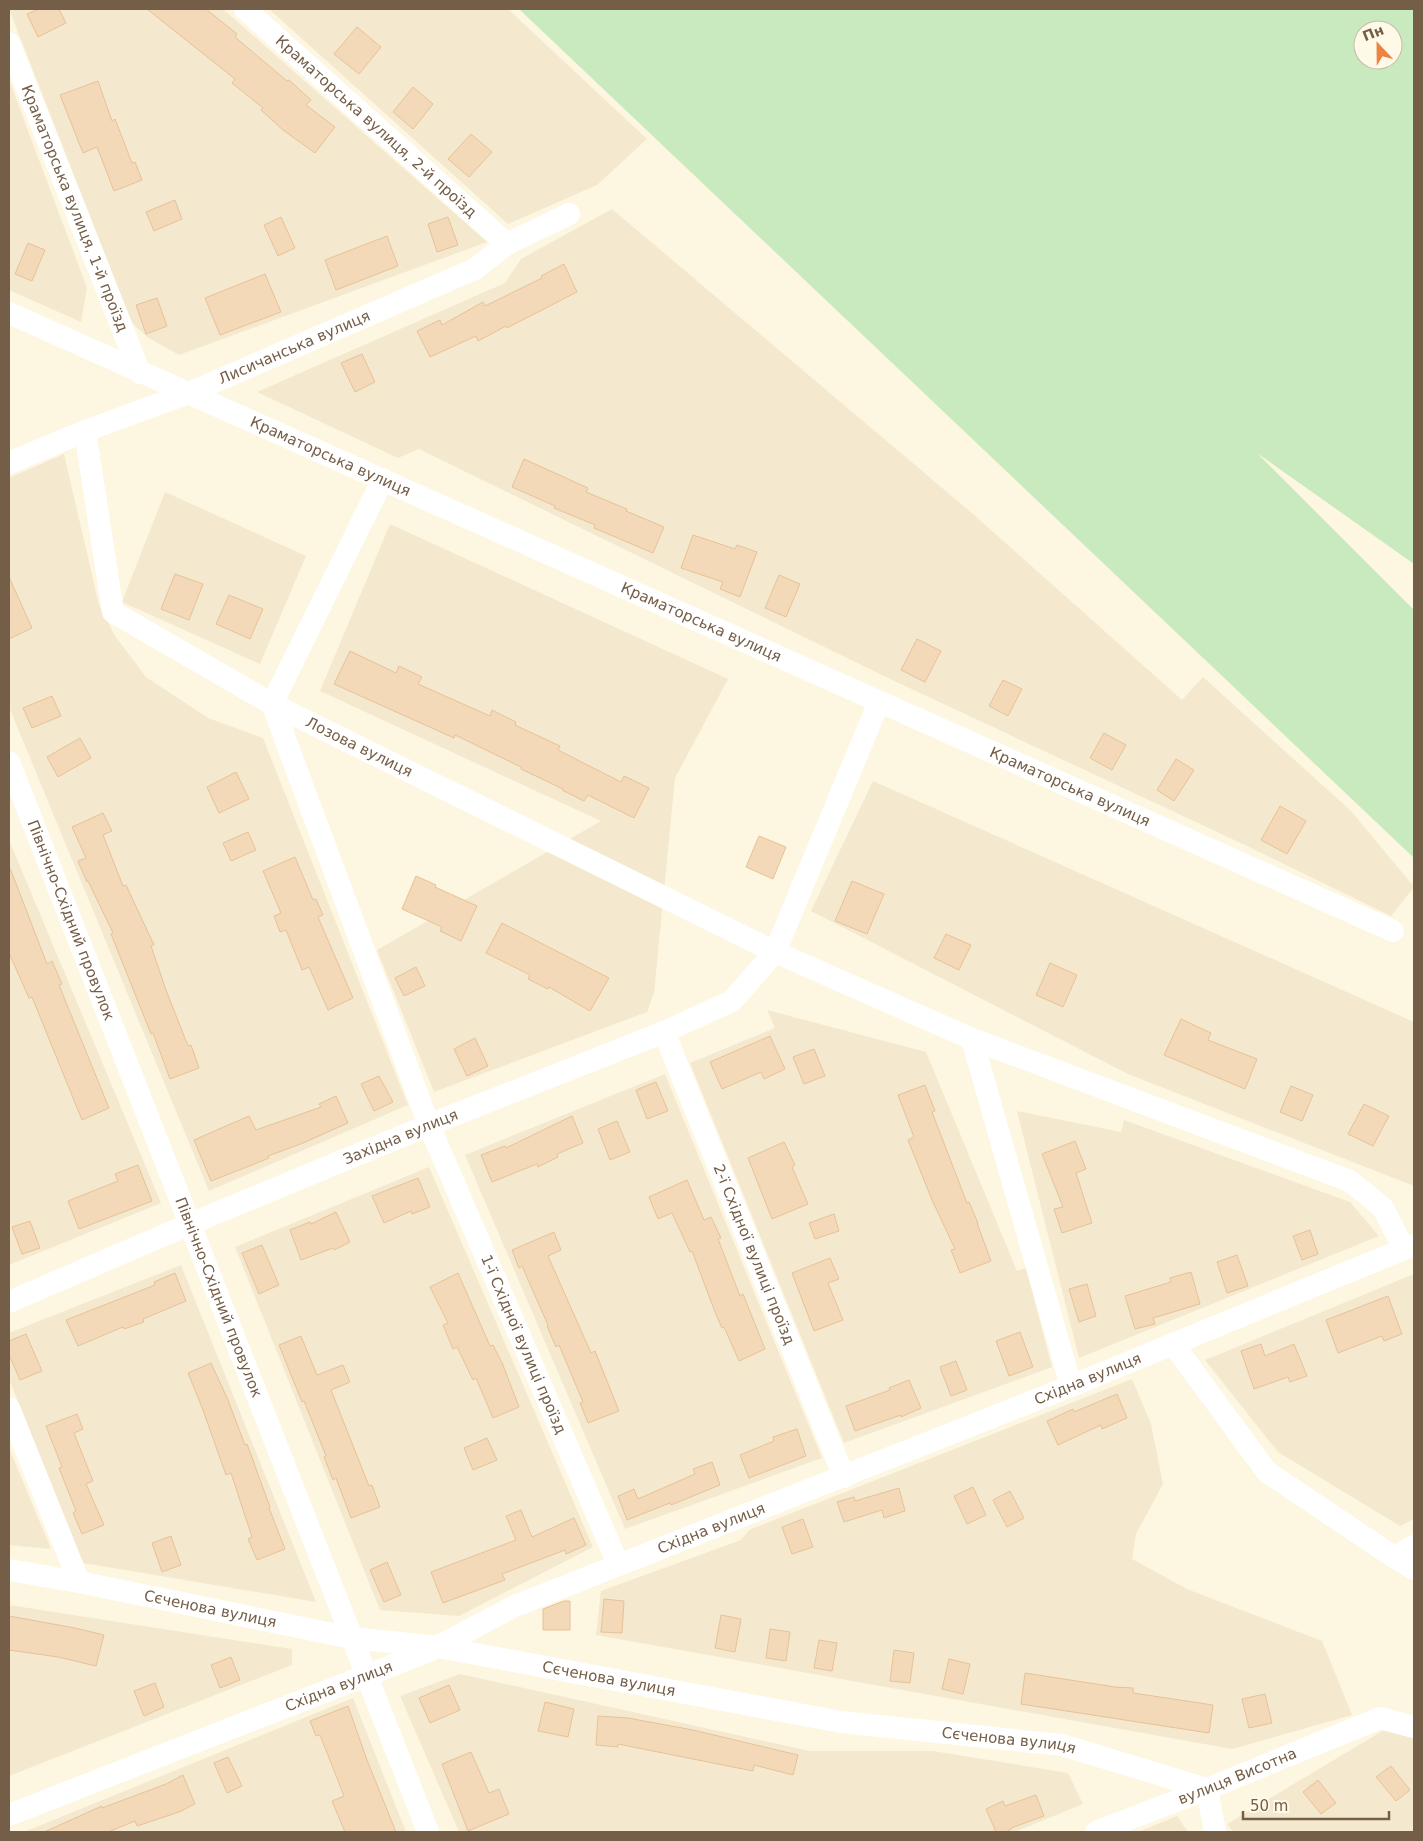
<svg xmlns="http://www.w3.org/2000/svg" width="1423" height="1841" viewBox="0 0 1423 1841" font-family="'DejaVu Sans',sans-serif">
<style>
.residential{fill:#f4e9cf}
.green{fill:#c9eabf;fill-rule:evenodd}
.building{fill:#f3d9b7;stroke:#e6c297}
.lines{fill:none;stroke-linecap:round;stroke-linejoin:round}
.minor{stroke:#fff;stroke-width:22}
.labels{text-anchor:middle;stroke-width:4;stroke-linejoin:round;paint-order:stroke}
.street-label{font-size:15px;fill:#745e47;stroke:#fff9e7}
</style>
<rect width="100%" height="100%" fill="#fdf6e0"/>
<!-- residential -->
<g class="residential">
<polygon points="9,9 223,9 487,242 179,355 147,337 132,323"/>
<polygon points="269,9 508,9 647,139 597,185 508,224"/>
<polygon points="9,80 87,288 81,322 9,290"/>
<polygon points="612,209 973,514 1182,700 1203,677 1351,811 1414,887 1391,916 1245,845 888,678 419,449 398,458 257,392 505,283 521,259"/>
<polygon points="64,454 99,605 115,636 146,677 208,718 263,738 408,1105 209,1191 9,707 9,478"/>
<polygon points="165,492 306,556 260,664 122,602"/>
<polygon points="390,524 728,679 675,778 654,993 647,1012 434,1092 377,950 601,821 320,691"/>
<polygon points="873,781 1414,1022 1414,1186 1128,1074 811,911"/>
<polygon points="9,840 161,1203 9,1265"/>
<polygon points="767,1010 926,1052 1017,1271 1026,1268 1052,1367 844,1443 690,1063 775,1028"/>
<polygon points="665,1074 822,1458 625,1529 465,1155"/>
<polygon points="1017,1111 1121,1132 1124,1120 1350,1202 1379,1236 1079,1358"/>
<polygon points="429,1167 593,1547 459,1616 380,1610 235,1247"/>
<polygon points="181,1265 316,1602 83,1563 9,1379 9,1333"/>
<polygon points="1414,1274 1414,1519 1400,1526 1278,1452 1205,1360"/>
<polygon points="1132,1379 1151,1424 1163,1484 1136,1534 1132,1559 1187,1589 1322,1641 1352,1715 1232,1749 596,1635 601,1591 741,1540 749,1530"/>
<polygon points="9,1448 51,1549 9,1545"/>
<polygon points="9,1605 292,1649 292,1665 9,1776"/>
<polygon points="460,1674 810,1751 933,1751 1068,1773 1083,1804 1015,1832 459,1832 400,1696"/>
<polygon points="353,1698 406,1832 24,1832"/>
<polygon points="1384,1730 1414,1737 1414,1832 1233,1832 1227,1824"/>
<polygon points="1177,1816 1188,1832 1138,1832"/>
</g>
<!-- green -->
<path class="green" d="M519,9H1414V564L1257,453L1414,610V858ZM1363,30H1393V60H1363Z"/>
<!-- building -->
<g class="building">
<polygon points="39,9 59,9 66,23 38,37 27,14"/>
<polygon points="147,9 206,9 237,34 235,37 287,81 289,80 311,100 306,105 335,127 315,153 283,130 261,110 263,108 232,83 235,79"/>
<polygon points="357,27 381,47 359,74 334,54"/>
<polygon points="98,81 112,121 115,119 132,163 135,162 142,180 114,191 97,147 83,153 60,95"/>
<polygon points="413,87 433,104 413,129 393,112"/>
<polygon points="471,134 492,152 469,177 448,159"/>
<polygon points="175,200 182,219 154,231 146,212"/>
<polygon points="281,217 295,248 278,256 264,225"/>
<polygon points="448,217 458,245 437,252 428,224"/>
<polygon points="387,236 398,266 336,290 325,260"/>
<polygon points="28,243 45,250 32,281 15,274"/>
<polygon points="564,264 577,292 507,328 506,326 478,341 476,336 430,357 417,331 440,320 442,325 483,302 485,306 542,278 541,276"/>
<polygon points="265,274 281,312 220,335 205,298"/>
<polygon points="157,298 167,326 146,334 136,305"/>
<polygon points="362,354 375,382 355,392 341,363"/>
<polygon points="524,459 588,488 586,492 627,509 626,511 664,527 653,553 594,528 595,525 554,508 555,506 512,487"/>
<polygon points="693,535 735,549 737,545 757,552 740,597 720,589 723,582 681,568"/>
<polygon points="175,574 203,584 189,620 161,609"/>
<polygon points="779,575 800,584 786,617 765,608"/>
<polygon points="9,577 32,628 9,639"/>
<polygon points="229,595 263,609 250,639 216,624"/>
<polygon points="917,639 941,651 925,682 901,670"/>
<polygon points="350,651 396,673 399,666 422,677 418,684 490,716 492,710 516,722 515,725 560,746 558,750 621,782 624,776 649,788 634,818 588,795 584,801 562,790 563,789 521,769 521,767 455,735 454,738 334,684"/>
<polygon points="1003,680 1022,689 1008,716 989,706"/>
<polygon points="52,696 61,716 32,728 23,708"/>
<polygon points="1104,733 1126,745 1112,770 1090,758"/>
<polygon points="80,738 91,758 58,777 47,757"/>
<polygon points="1176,759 1194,770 1174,801 1157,790"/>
<polygon points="236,772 249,799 219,813 207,787"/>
<polygon points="1280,806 1306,821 1287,854 1261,840"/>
<polygon points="103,813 112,831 103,835 123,886 126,885 154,945 151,946 166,990 188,1046 191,1045 199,1068 170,1079 153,1033 151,1034 111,934 113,933 88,881 87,882 78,861 86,858 72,827"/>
<polygon points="248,832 256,850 231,861 223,843"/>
<polygon points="759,836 786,847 773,879 746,867"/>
<polygon points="295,857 313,900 316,899 323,915 318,917 353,998 328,1010 309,967 302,970 286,930 280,932 274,916 281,913 263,871"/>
<polygon points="9,868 10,868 47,964 52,961 62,984 59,985 109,1108 82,1120 32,997 29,998 9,953"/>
<polygon points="416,876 436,885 435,887 477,906 461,941 440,931 442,927 402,909"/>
<polygon points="852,881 884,894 867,934 835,921"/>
<polygon points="502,923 609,978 590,1011 549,987 548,989 528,979 530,975 486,953"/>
<polygon points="946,934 971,945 959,970 934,958"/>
<polygon points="1050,963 1077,975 1063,1007 1036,995"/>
<polygon points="416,967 425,986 404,996 395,978"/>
<polygon points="1181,1019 1211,1033 1208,1040 1257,1059 1245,1089 1164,1055"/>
<polygon points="770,1036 785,1069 764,1079 761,1072 722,1089 710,1062"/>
<polygon points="475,1038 488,1066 467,1076 454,1049"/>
<polygon points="814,1049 825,1076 804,1084 793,1057"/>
<polygon points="379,1076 393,1102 374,1111 361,1084"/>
<polygon points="656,1082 668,1111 647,1119 636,1090"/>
<polygon points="925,1085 935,1111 932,1112 967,1203 969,1202 978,1223 977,1223 991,1261 960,1273 951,1250 955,1249 932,1200 908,1140 914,1137 898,1095"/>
<polygon points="1291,1086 1313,1095 1302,1121 1280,1112"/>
<polygon points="336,1096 348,1123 303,1143 268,1156 269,1158 252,1165 211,1181 194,1140 249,1116 256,1130 321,1107 319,1104"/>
<polygon points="1364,1104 1389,1116 1373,1146 1348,1134"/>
<polygon points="572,1116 583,1143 557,1154 558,1157 538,1167 537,1164 492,1182 481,1155 505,1146 506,1148"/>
<polygon points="617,1121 630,1152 610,1160 598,1129"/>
<polygon points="1075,1141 1086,1169 1076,1173 1092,1223 1062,1233 1054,1209 1063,1207 1042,1154"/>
<polygon points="784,1142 795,1165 792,1167 808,1204 772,1219 748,1158"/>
<polygon points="138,1165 152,1201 79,1229 68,1201 118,1181 115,1174"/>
<polygon points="418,1178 430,1207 412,1214 411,1211 384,1223 372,1196"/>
<polygon points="687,1180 704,1220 711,1217 721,1238 718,1239 740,1296 743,1294 765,1349 739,1361 724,1327 722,1328 715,1312 692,1251 690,1252 672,1213 658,1219 649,1197"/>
<polygon points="336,1212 350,1242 334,1250 333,1248 301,1260 290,1230 310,1222 311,1224"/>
<polygon points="834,1214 839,1231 815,1239 809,1223"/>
<polygon points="30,1221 40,1248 22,1254 12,1227"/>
<polygon points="1310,1230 1318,1254 1302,1260 1293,1236"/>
<polygon points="554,1232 561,1250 548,1256 591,1353 595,1351 619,1411 588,1423 580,1403 583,1402 559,1345 556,1347 547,1326 548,1325 522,1266 519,1268 512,1250"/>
<polygon points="262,1245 279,1285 259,1294 242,1253"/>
<polygon points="1237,1255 1248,1286 1227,1293 1217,1262"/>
<polygon points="830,1258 839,1279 828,1283 843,1320 814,1331 792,1273"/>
<polygon points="1191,1272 1200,1304 1153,1318 1155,1324 1135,1329 1125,1296 1171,1282 1170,1278"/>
<polygon points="175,1273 186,1301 143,1319 144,1322 124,1329 123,1327 78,1346 66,1320 155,1285 154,1282"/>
<polygon points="458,1273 490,1346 493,1345 503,1365 519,1407 493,1418 476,1378 473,1380 457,1347 453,1349 443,1325 448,1323 430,1287"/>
<polygon points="1087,1284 1096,1316 1079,1322 1069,1289"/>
<polygon points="1388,1296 1402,1334 1384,1341 1382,1336 1338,1353 1326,1320"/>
<polygon points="1020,1332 1033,1367 1009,1376 996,1341"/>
<polygon points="26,1334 42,1371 20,1380 9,1355 9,1341"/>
<polygon points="301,1336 317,1375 343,1365 350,1382 331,1390 369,1486 372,1485 380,1507 351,1518 336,1478 333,1480 324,1457 326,1456 304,1401 302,1402 279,1345"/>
<polygon points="1261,1344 1265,1356 1294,1344 1307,1376 1290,1382 1288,1377 1254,1389 1241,1351"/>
<polygon points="956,1361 967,1390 951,1396 940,1367"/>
<polygon points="211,1363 228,1400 245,1445 247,1444 262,1485 270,1507 269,1508 285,1549 257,1560 248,1539 252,1537 231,1473 226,1475 203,1410 188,1373"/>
<polygon points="909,1380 921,1408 901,1417 901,1415 855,1431 846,1406 890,1390 889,1388"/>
<polygon points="1117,1394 1127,1418 1102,1429 1101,1425 1058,1445 1047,1421 1073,1409 1074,1412"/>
<polygon points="77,1414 83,1429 74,1433 93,1481 86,1484 104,1525 82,1534 73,1513 76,1511 59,1468 62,1467 46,1426"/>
<polygon points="797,1429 806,1456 749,1478 740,1455 774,1441 773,1437"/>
<polygon points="487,1438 497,1460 473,1470 464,1448"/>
<polygon points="712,1462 720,1485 671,1505 670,1503 627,1520 618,1496 634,1489 638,1499 695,1474 693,1469"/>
<polygon points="973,1487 986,1515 967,1524 954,1496"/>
<polygon points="899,1488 905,1511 884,1518 882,1510 844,1522 837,1502 854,1497 855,1501"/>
<polygon points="1010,1491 1024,1518 1007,1527 993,1500"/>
<polygon points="521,1510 532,1537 574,1518 586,1545 566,1554 565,1550 502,1574 505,1580 443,1603 431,1572 516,1540 506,1516"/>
<polygon points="803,1519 813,1547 792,1554 782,1527"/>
<polygon points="171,1536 181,1565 162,1572 152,1543"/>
<polygon points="387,1562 401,1595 384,1602 370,1570"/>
<polygon points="604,1599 624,1601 622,1633 601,1632"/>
<polygon points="564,1601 570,1601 570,1630 543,1630 543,1609"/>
<polygon points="721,1615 741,1619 735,1652 715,1648"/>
<polygon points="9,1616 75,1628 104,1635 96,1666 58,1657 9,1650"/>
<polygon points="770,1629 790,1632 786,1661 766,1658"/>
<polygon points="819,1640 837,1643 832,1671 814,1668"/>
<polygon points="894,1650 914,1653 910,1683 890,1681"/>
<polygon points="231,1657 240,1680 220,1688 211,1665"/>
<polygon points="949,1659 970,1664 963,1694 942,1689"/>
<polygon points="1025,1673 1115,1687 1133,1688 1133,1693 1213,1705 1209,1733 1021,1704"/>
<polygon points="155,1683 164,1707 144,1716 134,1691"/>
<polygon points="449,1685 460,1710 430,1723 419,1698"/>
<polygon points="1265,1694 1272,1723 1249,1728 1242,1699"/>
<polygon points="545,1702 574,1709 568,1737 538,1731"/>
<polygon points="348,1706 367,1760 396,1832 345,1832 332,1801 344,1796 320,1735 316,1736 310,1721"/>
<polygon points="598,1716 628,1718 693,1730 798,1755 793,1775 754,1765 753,1771 618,1744 618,1747 596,1745"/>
<polygon points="471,1752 489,1793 499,1789 509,1814 468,1831 442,1764"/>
<polygon points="228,1757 242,1786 227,1793 214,1763"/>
<polygon points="1391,1766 1410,1790 1396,1801 1376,1777"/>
<polygon points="183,1775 195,1804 179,1812 137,1826 135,1821 108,1832 44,1832 102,1806 102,1808 166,1784"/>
<polygon points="1318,1780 1336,1803 1321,1814 1303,1792"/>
<polygon points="1036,1795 1044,1816 1014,1827 1006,1832 996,1832 986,1809 1003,1801 1005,1806"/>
</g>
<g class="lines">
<!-- minor -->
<g class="minor">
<path id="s1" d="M245,9L507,244"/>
<path id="s2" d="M9,43L140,373"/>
<path id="s3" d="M9,313L1393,931"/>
<path id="s4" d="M85,431L113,612L272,704L775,952L972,1039L1350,1181L1383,1208L1404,1249"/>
<path id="s5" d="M9,463L85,431L189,393L475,269L507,244L569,214"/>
<path id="s6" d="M383,479L272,704L429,1125L618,1564"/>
<path id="s7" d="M9,762L428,1832"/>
<path id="s8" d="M664,1032L844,1477"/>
<polyline points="972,1039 1071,1386"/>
<path id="s9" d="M9,1302L190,1224L429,1125L664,1032L732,1001L775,952L879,702"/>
<polyline points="1173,1344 1267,1472 1394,1557 1414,1569"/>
<polyline points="9,1408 79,1582"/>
<polyline points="1394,1557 1414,1546"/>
<path id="s10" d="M9,1570L79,1582L352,1638L438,1647L841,1722L1062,1745L1207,1789L1215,1832"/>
<path id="s11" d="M9,1815L429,1651L515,1606L1071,1386L1414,1245"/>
<path id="s12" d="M1096,1832L1207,1789L1380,1718L1414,1727"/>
</g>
</g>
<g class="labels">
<!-- street labels -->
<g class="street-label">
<text dy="5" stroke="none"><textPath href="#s1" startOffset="176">Краматорська вулиця, 2-й проїзд</textPath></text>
<text dy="5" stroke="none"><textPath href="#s2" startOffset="178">Краматорська вулиця, 1-й проїзд</textPath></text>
<text dy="5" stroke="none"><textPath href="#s5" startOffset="308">Лисичанська вулиця</textPath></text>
<text dy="5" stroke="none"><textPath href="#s3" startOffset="352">Краматорська вулиця</textPath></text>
<text dy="5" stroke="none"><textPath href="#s3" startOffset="758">Краматорська вулиця</textPath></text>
<text dy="5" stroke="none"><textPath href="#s4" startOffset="464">Лозова вулиця</textPath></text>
<text dy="5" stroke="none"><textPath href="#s3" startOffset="1162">Краматорська вулиця</textPath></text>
<text dy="5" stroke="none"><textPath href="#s7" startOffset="170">Північно-Східний провулок</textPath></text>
<text dy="5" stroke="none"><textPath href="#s9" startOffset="425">Західна вулиця</textPath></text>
<text dy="5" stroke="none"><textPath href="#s8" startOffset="240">2-ї Східної вулиці проїзд</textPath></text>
<text dy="5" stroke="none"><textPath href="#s7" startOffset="575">Північно-Східний провулок</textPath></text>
<text dy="5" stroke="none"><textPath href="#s6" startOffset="939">1-ї Східної вулиці проїзд</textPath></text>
<text dy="5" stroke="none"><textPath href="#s11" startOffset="1164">Східна вулиця</textPath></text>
<text dy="5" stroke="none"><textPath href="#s11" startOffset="759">Східна вулиця</textPath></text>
<text dy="5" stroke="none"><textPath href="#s10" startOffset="205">Сєченова вулиця</textPath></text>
<text dy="5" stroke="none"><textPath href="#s10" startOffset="610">Сєченова вулиця</textPath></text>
<text dy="5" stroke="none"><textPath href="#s11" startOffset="354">Східна вулиця</textPath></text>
<text dy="5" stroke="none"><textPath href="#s10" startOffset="1015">Сєченова вулиця</textPath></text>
<text dy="5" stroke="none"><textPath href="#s12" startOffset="152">вулиця Висотна</textPath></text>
</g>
</g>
<!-- border -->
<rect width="1423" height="1841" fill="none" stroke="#745e47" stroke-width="20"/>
<!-- north arrow -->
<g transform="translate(1378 45) rotate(338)"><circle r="24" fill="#fff9e7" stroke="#c7bba7"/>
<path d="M0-4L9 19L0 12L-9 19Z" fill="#eb8341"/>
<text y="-8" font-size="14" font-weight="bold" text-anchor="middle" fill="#745e47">Пн</text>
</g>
<!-- scale -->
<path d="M1243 1811v8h146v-8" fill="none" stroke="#745e47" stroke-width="2.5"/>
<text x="1250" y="1811" font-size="15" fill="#745e47" stroke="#fff9e7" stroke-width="4" paint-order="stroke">50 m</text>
</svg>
